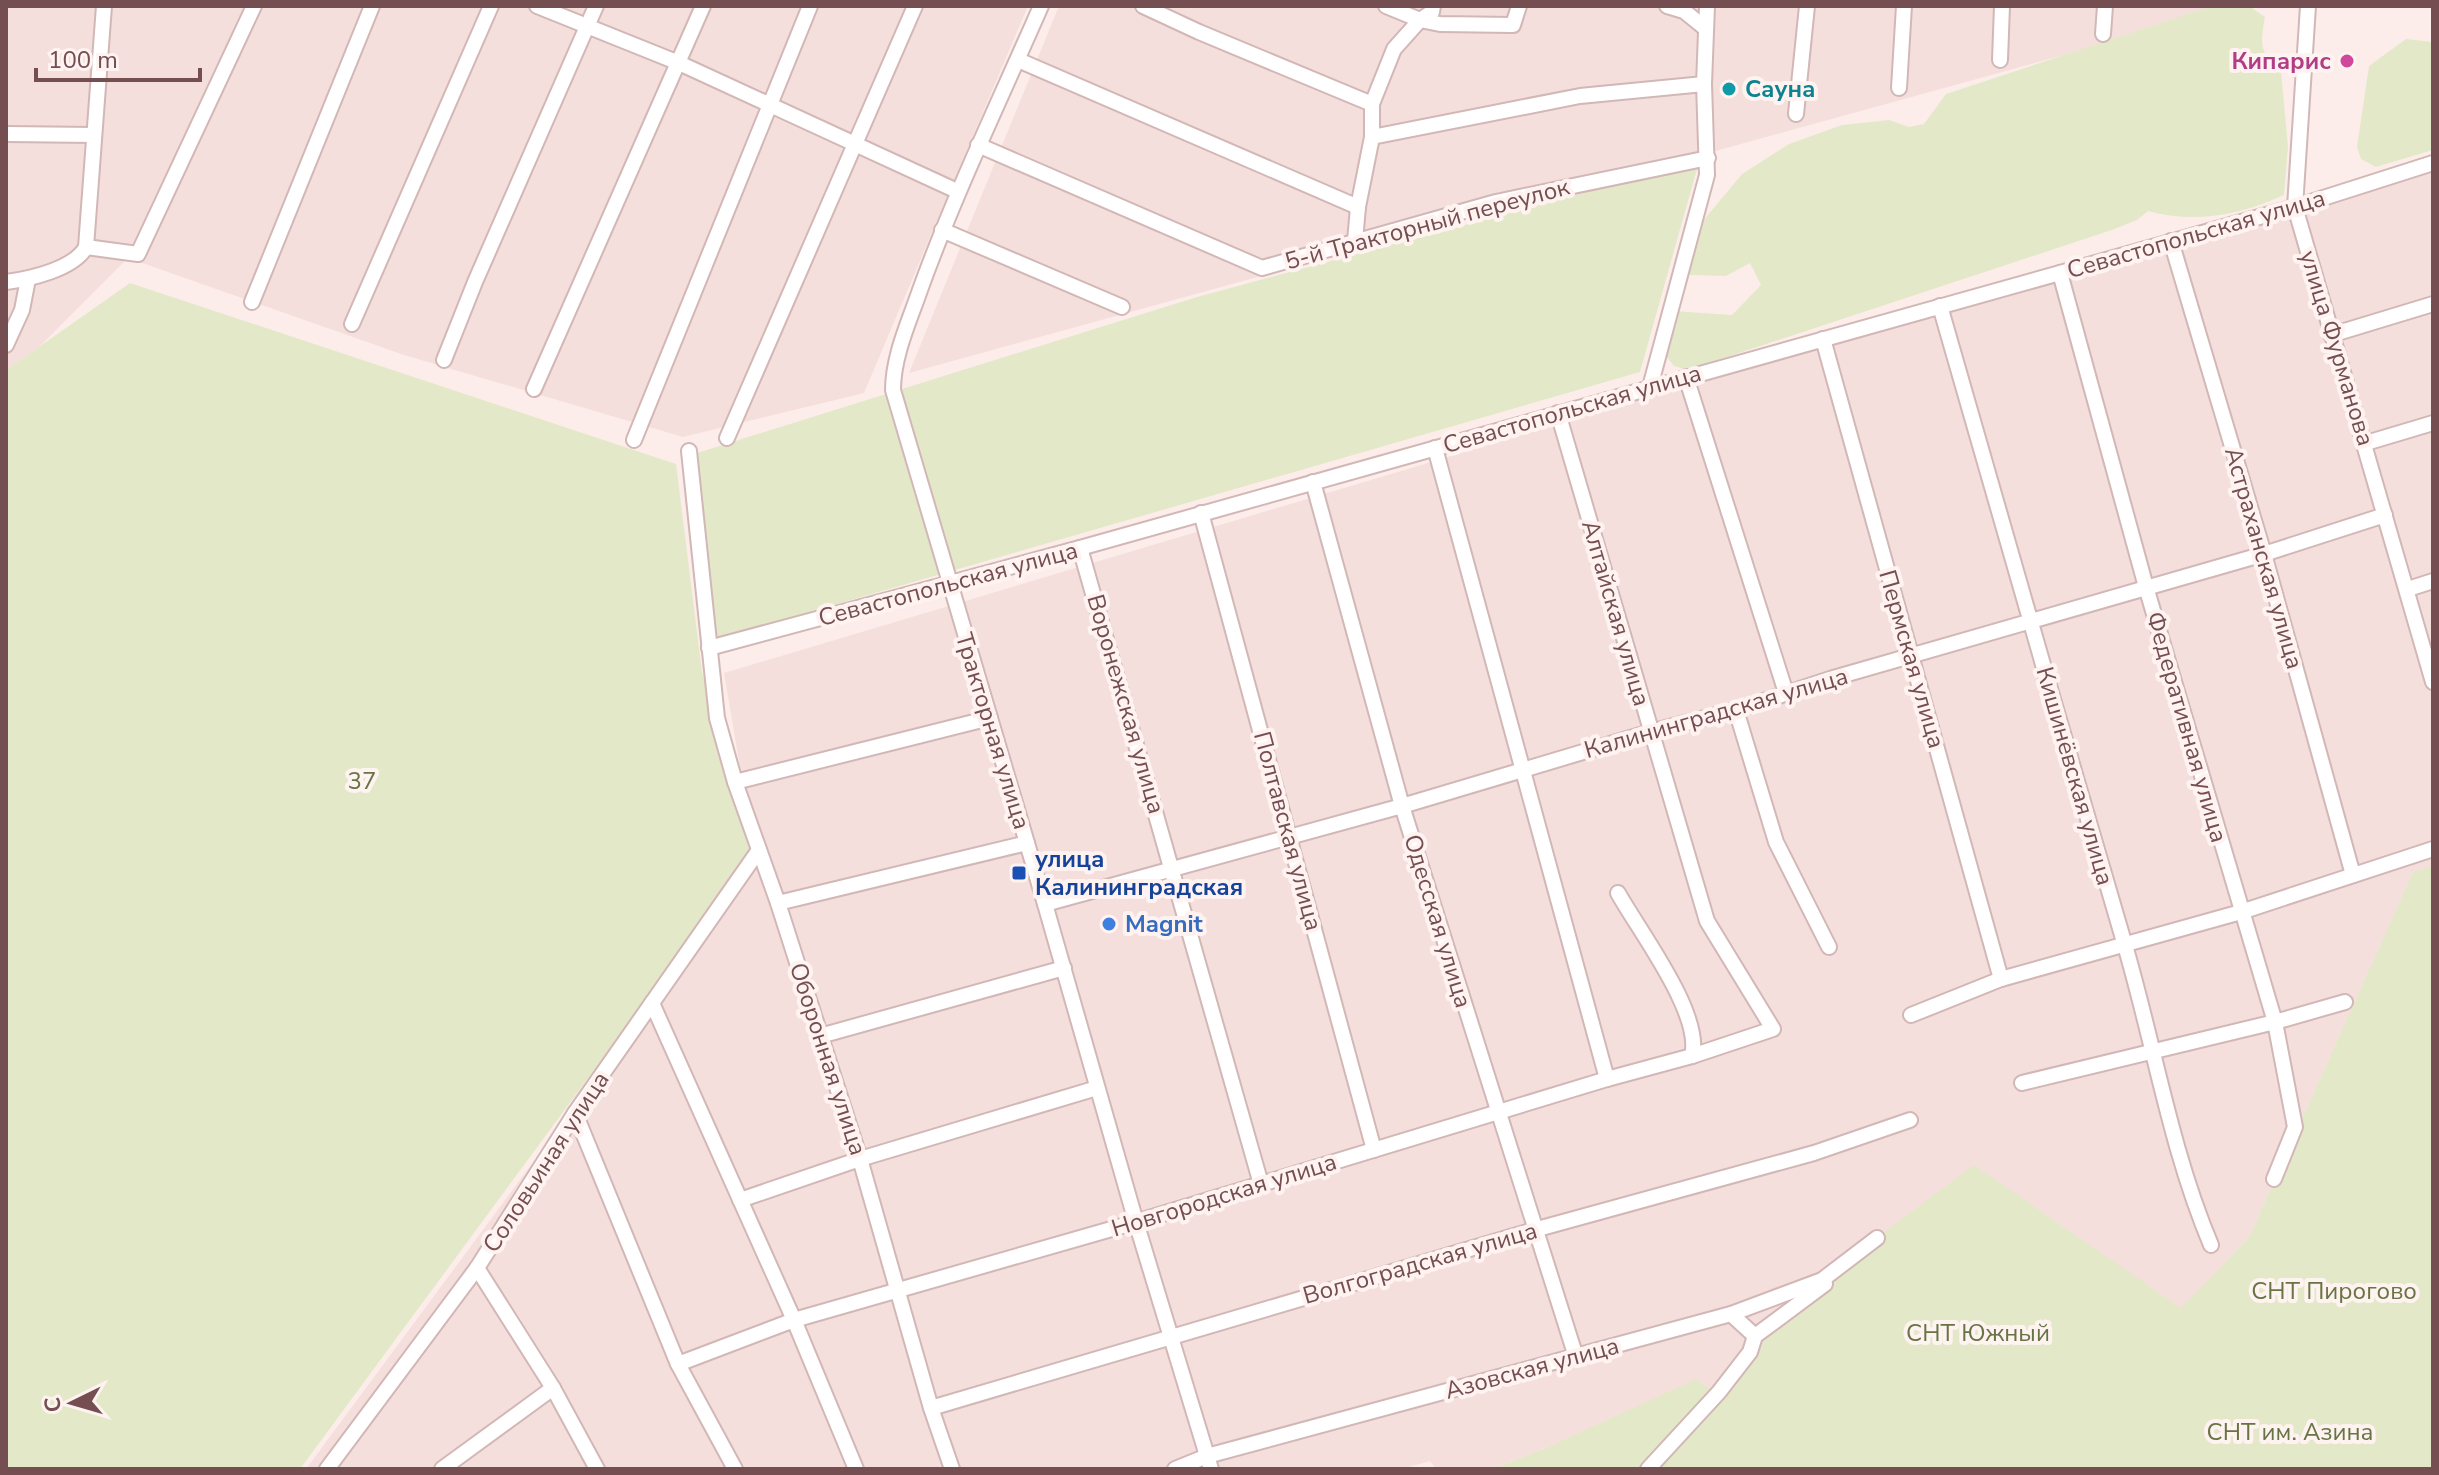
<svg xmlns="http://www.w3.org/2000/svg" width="2439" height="1475" viewBox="0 0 2439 1475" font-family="'Nunito Sans',sans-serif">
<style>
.residential{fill:#f5dfdc}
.green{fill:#e3e9c8}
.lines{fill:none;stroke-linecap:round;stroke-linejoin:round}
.minor-casing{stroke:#d2b7b6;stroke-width:18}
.minor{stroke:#fff;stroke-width:14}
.hotel-dot{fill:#d1479c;stroke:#fef3f0;stroke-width:3}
.culture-dot{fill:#0f9aa8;stroke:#fef3f0;stroke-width:3}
.transit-dot{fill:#1a4fb4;stroke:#fef3f0;stroke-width:3}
.shop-dot{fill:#3f7fe0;stroke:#fef3f0;stroke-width:3}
.labels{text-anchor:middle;stroke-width:8;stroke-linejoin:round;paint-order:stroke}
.hotel-label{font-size:24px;font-weight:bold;fill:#b23c85;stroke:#fef3f0;text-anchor:end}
.culture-label{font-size:24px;font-weight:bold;fill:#0d838f;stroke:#fef3f0;text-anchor:start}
.street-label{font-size:24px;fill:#754e51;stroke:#fef3f0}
.park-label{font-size:24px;fill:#677443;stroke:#fef3f0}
.transit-label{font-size:24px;font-weight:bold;fill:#164399;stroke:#fef3f0;text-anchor:start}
.shop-label{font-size:24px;font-weight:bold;fill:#366cbe;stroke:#fef3f0;text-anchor:start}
</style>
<rect width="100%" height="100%" fill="#fcedea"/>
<!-- residential -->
<g class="residential">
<polygon points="6,6 1028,6 864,393 683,437 404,355 128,258 6,380"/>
<polygon points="1059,6 2242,6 909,373"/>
<polygon points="2433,163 2433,866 2413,873 2249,1237 2181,1309 1974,1166 1714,1392 1548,1447 1492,1469 1436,1469 1430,1461 1402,1469 306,1469 756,861 724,673"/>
</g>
<!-- green -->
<g class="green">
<path d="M2249,6L2265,17C2260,44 2259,53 2281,71L2288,147L2284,195C2241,215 2194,224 2148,211L2137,220L2112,230L1706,364L1686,369L1674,366L1666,356L1673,311L1732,315L1761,285L1750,263L1726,276L1690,275V257L1702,222L1742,174L1789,144L1842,125L1889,120L1909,127L1924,124L1946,94L2209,7Z"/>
<polygon points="2406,39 2433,42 2433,150 2376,167 2361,159 2357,147 2369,66"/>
<polygon points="1699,162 1640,372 716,639 697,453 1197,297"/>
<polygon points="130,283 676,464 702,672 751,857 300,1469 6,1469 6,370"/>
<polygon points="2433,866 2433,1469 1492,1469 1548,1447 1696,1379 1714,1392 1767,1319 1974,1165 2181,1308 2249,1237 2413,872"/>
</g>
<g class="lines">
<!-- minor casing -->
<g class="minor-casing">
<g id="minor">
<polyline points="537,6 679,63 957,191"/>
<path d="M1041,6C1000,100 955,193 920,290C909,322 893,356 893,390L1045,904L1136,1222L1211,1469"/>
<polyline points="1143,6 1199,32 1372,104"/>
<polyline points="1386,6 1420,20 1440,24 1513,25 1519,6"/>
<polyline points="1667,6 1684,11 1705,28"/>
<polyline points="2308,6 2295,207 2433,682"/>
<polyline points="2103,34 2105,6"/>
<polyline points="1018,60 1358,207"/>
<polyline points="2000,60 2002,6"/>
<polyline points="1899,88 1904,6"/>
<polyline points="1796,114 1807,6"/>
<polyline points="6,134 94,135"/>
<polyline points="1372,137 1580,96 1704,84"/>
<polyline points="978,145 1262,268 1496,202 1708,158"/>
<polyline points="942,230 1122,307"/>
<polyline points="1355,241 1358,207 1372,137 1372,104 1394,49 1420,20 1432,12 1433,6"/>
<polyline points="2171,241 2264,554 2353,875"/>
<polyline points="86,247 138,254 254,6"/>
<polyline points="2060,273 2146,587 2275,1022 2295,1127 2274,1179"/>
<path d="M6,282C30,279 74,269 86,247L104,6"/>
<polyline points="252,302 372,6"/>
<path d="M1940,306C2000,519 2062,730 2124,942C2154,1043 2170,1148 2211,1245"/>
<polyline points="352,324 491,6"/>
<polyline points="2331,335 2433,304"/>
<polyline points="1823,339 2001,979"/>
<polyline points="6,345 22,310 28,279"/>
<polyline points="444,360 475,282 596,6"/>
<polyline points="1686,377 1786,693"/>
<polyline points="1650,387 1707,175 1704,84 1707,6"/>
<polyline points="534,389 703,6"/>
<polyline points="727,438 915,6"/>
<polyline points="634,440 810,6"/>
<polyline points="2366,443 2433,423"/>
<polyline points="1435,448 1607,1079"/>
<polyline points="689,451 717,718 735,782 778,903 860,1159 931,1408 952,1469"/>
<polyline points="1313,482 1402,806 1576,1357"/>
<polyline points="1201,513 1374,1150"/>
<polyline points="1080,548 1261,1184"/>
<polyline points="2408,589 2433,581"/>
<polyline points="709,648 1080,548 2295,207 2433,163"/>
<polyline points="1736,710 1776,842 1829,947"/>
<polyline points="735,782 990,718"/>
<path d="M1618,893C1639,931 1703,1014 1692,1056"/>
<polyline points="778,903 1027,843"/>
<polyline points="1045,904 1402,806 1650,732 1736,710 1830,679 2264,554 2385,515"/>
<polyline points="652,1003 794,1320 856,1469"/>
<polyline points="1911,1015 2001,979 2241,912 2433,849"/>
<polyline points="820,1036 1064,968"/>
<polyline points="2022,1083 2275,1022 2345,1002"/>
<polyline points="575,1113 678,1364 735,1469"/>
<polyline points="740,1200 860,1159 1097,1088"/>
<polyline points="477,1268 553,1388 597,1469"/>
<polyline points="1731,1314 1755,1336"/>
<polyline points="678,1364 794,1320 1136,1222 1607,1079 1692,1056 1773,1029 1707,921 1558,413"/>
<polyline points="931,1408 1534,1230 1814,1153 1910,1120"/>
<polyline points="327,1469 477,1268 575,1113 759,850"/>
<polyline points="442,1469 553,1388"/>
<polyline points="1175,1469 1207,1456 1731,1314 1822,1280 1877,1238"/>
<polyline points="1648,1469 1719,1392 1750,1352 1755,1336 1825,1284"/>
</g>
</g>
<!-- minor -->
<use href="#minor" class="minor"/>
</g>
<!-- markers -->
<circle class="hotel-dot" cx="2347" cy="61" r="8"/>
<circle class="culture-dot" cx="1729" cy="89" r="8"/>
<rect class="transit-dot" x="1011" y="865" width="16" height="16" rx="4"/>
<circle class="shop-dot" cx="1109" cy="924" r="8"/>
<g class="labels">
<!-- hotel labels -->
<g class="hotel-label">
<text x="2331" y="69">Кипарис</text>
</g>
<!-- culture labels -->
<g class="culture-label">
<text x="1745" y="97">Сауна</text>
</g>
<!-- street labels -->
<g class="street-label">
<text transform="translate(1427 224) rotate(-15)" y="8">5-й Тракторный переулок</text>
<text transform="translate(2196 234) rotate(-16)" y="8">Севастопольская улица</text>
<text transform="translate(2337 348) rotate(73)" y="8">улица Фурманова</text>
<text transform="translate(1572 409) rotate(-16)" y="8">Севастопольская улица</text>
<text transform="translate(2264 558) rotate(74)" y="8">Астраханская улица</text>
<text transform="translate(948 584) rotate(-15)" y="8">Севастопольская улица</text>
<text transform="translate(1616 613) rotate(74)" y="8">Алтайская улица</text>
<text transform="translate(1912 659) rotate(74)" y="8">Пермская улица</text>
<text transform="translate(1126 704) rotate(74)" y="8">Воронежская улица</text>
<text transform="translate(1716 713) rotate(-16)" y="8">Калининградская улица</text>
<text transform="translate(2187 727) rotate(74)" y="8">Федеративная улица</text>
<text transform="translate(993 731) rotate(73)" y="8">Тракторная улица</text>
<text transform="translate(2075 776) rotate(74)" y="8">Кишинёвская улица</text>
<text transform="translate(1288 831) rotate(75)" y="8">Полтавская улица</text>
<text transform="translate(1438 921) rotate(73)" y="8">Одесская улица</text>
<text transform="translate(828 1059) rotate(72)" y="8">Оборонная улица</text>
<text transform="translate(546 1162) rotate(-57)" y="8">Соловьиная улица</text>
<text transform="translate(1224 1195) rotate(-17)" y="8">Новгородская улица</text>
<text transform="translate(1420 1263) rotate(-16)" y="8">Волгоградская улица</text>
<text transform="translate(1532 1368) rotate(-15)" y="8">Азовская улица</text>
</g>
<!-- park labels -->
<g class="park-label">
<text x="362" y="789">37</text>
<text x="2334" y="1299">СНТ Пирогово</text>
<text x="1978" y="1341">СНТ Южный</text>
<text x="2290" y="1440">СНТ им. Азина</text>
</g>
<!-- transit labels -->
<g class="transit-label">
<text x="1035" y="867">улица<tspan x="1035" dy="28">Калининградская</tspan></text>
</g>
<!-- shop labels -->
<g class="shop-label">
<text x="1125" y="932">Magnit</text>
</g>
</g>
<!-- border -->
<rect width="2439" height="1475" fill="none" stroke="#754e51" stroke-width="16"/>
<!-- north arrow -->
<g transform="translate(72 1403) rotate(265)" stroke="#fef3f0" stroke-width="6" paint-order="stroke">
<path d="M0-6L14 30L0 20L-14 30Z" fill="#754e51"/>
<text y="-12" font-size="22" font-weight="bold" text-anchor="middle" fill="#754e51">С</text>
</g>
<!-- scale -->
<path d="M36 68v12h164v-12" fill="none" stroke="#754e51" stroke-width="4"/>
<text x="48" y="68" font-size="24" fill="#754e51" stroke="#fef3f0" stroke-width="6" paint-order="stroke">100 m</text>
</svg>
